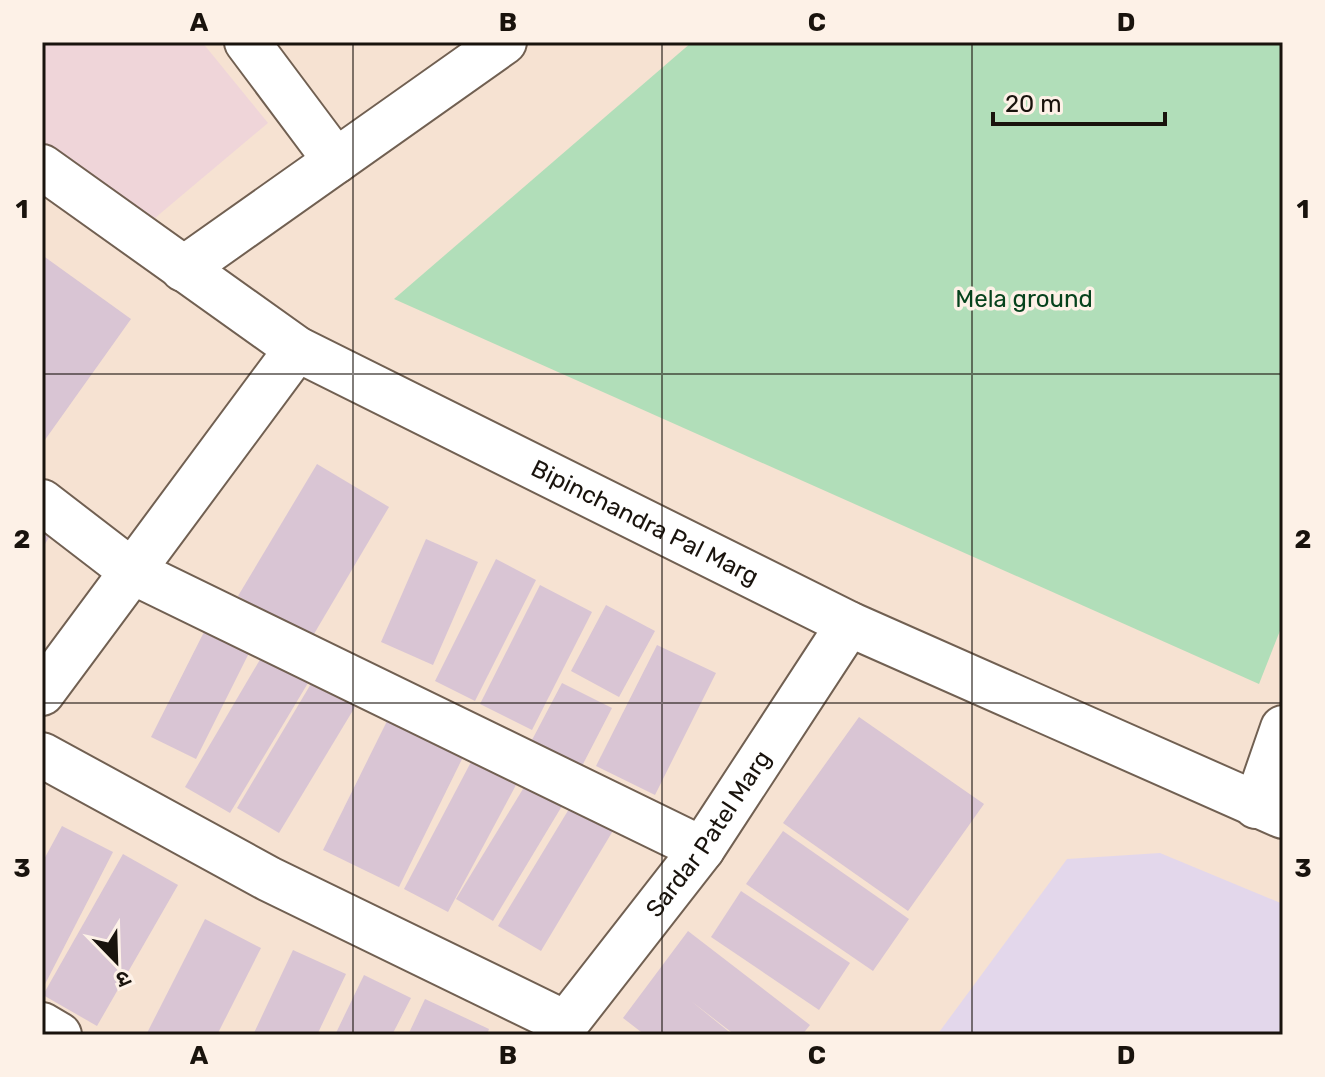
<svg xmlns="http://www.w3.org/2000/svg" width="1325" height="1077" viewBox="0 0 1325 1077" font-family="Rubik,'Noto Sans Devanagari',sans-serif">
<style>
.commercial{fill:#efd5d9}
.education{fill:#e3d7eb}
.green{fill:#b1deb9}
.building{fill:#d9c5d4}
.lines{fill:none;stroke-linecap:round;stroke-linejoin:round}
.minor-casing{stroke:#716052;stroke-width:48}
.tertiary-casing{stroke:#716052;stroke-width:48}
.minor{stroke:#fff;stroke-width:44}
.tertiary{stroke:#fff;stroke-width:44}
.grid{fill:none;stroke:#19130d;stroke-width:2;stroke-opacity:0.55}
.labels{text-anchor:middle;stroke-width:7;stroke-linejoin:round;paint-order:stroke}
.park-label{font-size:24px;fill:#05421c;stroke:#fdf1e7}
.street-label{font-size:24px;fill:#19130d;stroke:#fdf1e7}
.neatline{fill:none;stroke:#19130d;stroke-width:3}
.grid-label{font-size:26px;text-anchor:middle;font-weight:bold;fill:#19130d}
</style>
<rect width="100%" height="100%" fill="#f6e2d2"/>
<!-- commercial -->
<polygon class="commercial" points="42,42 202,42 268,123 155,218 42,148"/>
<!-- education -->
<polygon class="education" points="1160,853 1283,904 1283,1035 937,1035 1067,859"/>
<!-- green -->
<polygon class="green" points="692,42 1283,42 1283,623 1259,684 394,299"/>
<!-- building -->
<g class="building">
<polygon points="42,255 131,319 42,444"/>
<polygon points="317,464 389,507 311,639 238,596"/>
<polygon points="42,522 54,529 42,549"/>
<polygon points="426,539 478,562 433,665 381,642"/>
<polygon points="496,559 536,580 475,701 435,681"/>
<polygon points="540,585 592,612 532,730 480,704"/>
<polygon points="606,605 655,631 619,697 571,671"/>
<polygon points="205,630 250,651 196,759 151,737"/>
<polygon points="657,645 716,673 655,795 596,766"/>
<polygon points="265,651 311,678 230,813 185,787"/>
<polygon points="315,677 358,702 279,833 237,808"/>
<polygon points="562,683 612,708 582,766 532,740"/>
<polygon points="390,715 465,753 399,887 323,850"/>
<polygon points="859,717 984,804 908,911 783,823"/>
<polygon points="471,762 516,785 448,912 404,889"/>
<polygon points="526,784 562,806 493,921 456,899"/>
<polygon points="572,804 614,829 541,951 498,926"/>
<polygon points="62,826 113,852 42,990 42,863"/>
<polygon points="783,831 909,919 873,971 746,884"/>
<polygon points="123,854 178,885 97,1026 43,995"/>
<polygon points="741,891 850,963 819,1010 711,937"/>
<polygon points="205,919 261,948 217,1035 146,1035"/>
<polygon points="688,931 810,1025 802,1035 735,1035 691,1001 733,1035 645,1035 623,1018"/>
<polygon points="293,950 346,974 317,1035 253,1035"/>
<polygon points="364,975 411,998 392,1035 335,1035"/>
<polygon points="425,999 489,1029 487,1035 408,1035"/>
</g>
<g class="lines">
<!-- minor casing -->
<g class="minor-casing">
<g id="minor">
<polyline points="247,42 336,161"/>
<polyline points="183,269 504,42"/>
<polyline points="42,502 133,572 702,849"/>
<polyline points="42,693 297,349"/>
<polyline points="42,755 269,879 565,1023"/>
<polyline points="1256,806 1283,728"/>
<polyline points="42,1025 59,1035"/>
<path id="s1" d="M557,1035L702,849L849,624"/>
</g>
</g>
<!-- tertiary casing -->
<g class="tertiary-casing">
<g id="tertiary">
<path id="s2" d="M42,167L297,349L849,624L1283,816"/>
</g>
</g>
<!-- minor -->
<use href="#minor" class="minor"/>
<!-- tertiary -->
<use href="#tertiary" class="tertiary"/>
</g>
<!-- grid -->
<path class="grid" d="M353,42V1035M662,42V1035M972,42V1035M42,374H1283M42,703H1283"/>
<g class="labels">
<!-- park labels -->
<g class="park-label">
<text x="1024" y="307">Mela ground</text>
</g>
<!-- street labels -->
<g class="street-label">
<text dy="8" stroke="none"><textPath href="#s2" startOffset="702">Bipinchandra Pal Marg</textPath></text>
<text dy="8" stroke="none"><textPath href="#s1" startOffset="252">Sardar Patel Marg</textPath></text>
</g>
</g>
<!-- border -->
<rect width="1325" height="1077" fill="none" stroke="#fdf1e7" stroke-width="88"/>
<!-- north arrow -->
<g transform="translate(116 961) rotate(157)" stroke="#fdf1e7" stroke-width="6" paint-order="stroke">
<path d="M0-6L14 30L0 20L-14 30Z" fill="#19130d"/>
<text y="-12" font-size="22" font-weight="bold" text-anchor="middle" fill="#19130d">उ</text>
</g>
<!-- scale -->
<path d="M993 112v12h172v-12" fill="none" stroke="#19130d" stroke-width="4"/>
<text x="1005" y="112" font-size="24" fill="#19130d" stroke="#fdf1e7" stroke-width="6" paint-order="stroke">20 m</text>
<rect x="44" y="44" width="1237" height="989" class="neatline"/>
<g class="grid-label">
<text x="199" y="31">A</text>
<text x="508" y="31">B</text>
<text x="817" y="31">C</text>
<text x="1126" y="31">D</text>
<text x="22" y="218">1</text>
<text x="1303" y="218">1</text>
<text x="22" y="548">2</text>
<text x="1303" y="548">2</text>
<text x="22" y="877">3</text>
<text x="1303" y="877">3</text>
<text x="199" y="1064">A</text>
<text x="508" y="1064">B</text>
<text x="817" y="1064">C</text>
<text x="1126" y="1064">D</text>
</g>
</svg>
